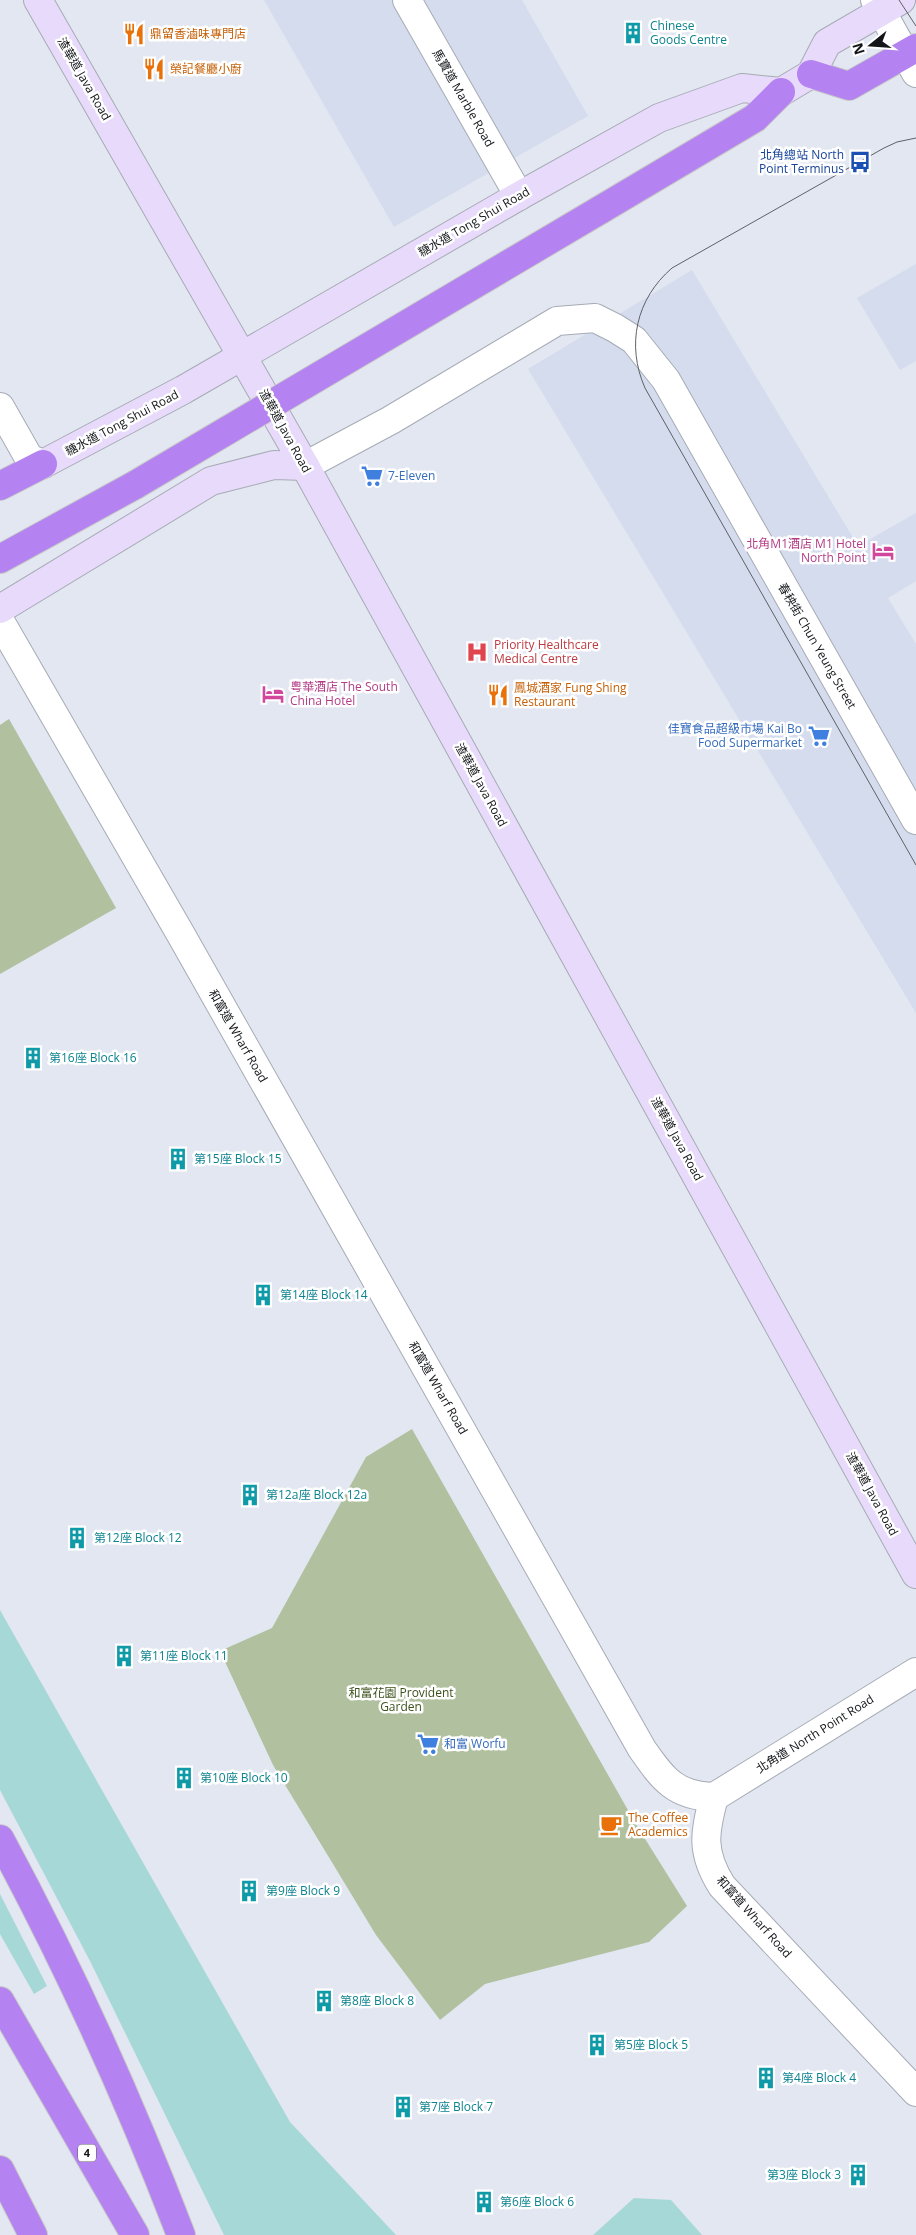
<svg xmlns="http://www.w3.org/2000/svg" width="916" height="2235" viewBox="0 0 916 2235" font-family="'Open Sans','Noto Sans TC',sans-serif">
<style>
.built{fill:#d4dced}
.green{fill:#b1c09f}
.water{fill:#a7d8d8}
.pier{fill:#e2e7f2}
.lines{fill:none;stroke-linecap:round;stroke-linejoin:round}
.street-casing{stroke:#a6abb5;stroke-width:30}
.secondary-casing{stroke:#a6abb5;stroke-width:30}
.highway-casing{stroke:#c6c7c8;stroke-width:30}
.street{stroke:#fff;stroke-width:28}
.secondary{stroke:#e8dafb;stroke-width:28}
.highway{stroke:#b482f1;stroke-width:28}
.tram{stroke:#5e6167;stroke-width:1}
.highway-bridge-casing{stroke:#c6c7c8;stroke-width:30;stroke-linecap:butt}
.highway-bridge{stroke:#b482f1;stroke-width:28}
.labels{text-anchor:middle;stroke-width:5;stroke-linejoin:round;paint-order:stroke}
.shield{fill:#fff;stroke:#5a5b5d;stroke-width:1}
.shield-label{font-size:11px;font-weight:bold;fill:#131518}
.culture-label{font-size:12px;fill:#0d838f;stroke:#fff;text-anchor:start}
.food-label{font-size:12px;fill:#c56008;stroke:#fff;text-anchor:start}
.street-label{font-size:12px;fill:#131518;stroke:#fff}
.transit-label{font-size:12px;fill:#164399;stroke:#fff;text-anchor:end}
.shop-label{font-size:12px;fill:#366cbe;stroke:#fff;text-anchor:start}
.hotel-label{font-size:12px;fill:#b23c85;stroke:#fff;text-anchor:end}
.health-label{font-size:12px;fill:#be3a42;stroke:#fff;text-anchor:start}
.park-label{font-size:12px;fill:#3c501b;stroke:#fff}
</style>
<rect width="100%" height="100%" fill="#e2e7f2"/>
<!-- built -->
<g class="built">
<polygon points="264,0 522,0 588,116 394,227"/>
<polygon points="916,264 916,361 900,370 857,298"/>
<polygon points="692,270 858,546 916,513 916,581 888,598 916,644 916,1013 528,369"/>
</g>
<!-- green -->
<g class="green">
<polygon points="9,719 116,908 0,974 0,725"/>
<polygon points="412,1429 637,1826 687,1906 649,1942 485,1984 440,2020 376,1935 273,1765 220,1651 272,1628 366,1457"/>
</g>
<!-- water -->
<g class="water">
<polygon points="0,1610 290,2122 396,2235 0,2235"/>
<polygon points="634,2198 671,2200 702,2235 593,2235"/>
</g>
<!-- pier -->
<polygon class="pier" points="0,1790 90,1961 224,2235 0,2235 0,1934 34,1994 47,1986 0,1894"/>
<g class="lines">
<!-- street casing -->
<g class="street-casing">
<g id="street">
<polyline points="407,0 519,196"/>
<polyline points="875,0 916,73"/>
<polyline points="0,407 29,458 43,464"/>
<polyline points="305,466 391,420 557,321 595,318 615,328 634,340 666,380 916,820"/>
<path d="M0,621L180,933L642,1749C663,1779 675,1796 714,1797"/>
<path d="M714,1797C704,1833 701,1853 722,1886L916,2092"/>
<polyline points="714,1797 916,1672"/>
</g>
</g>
<!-- secondary casing -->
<g class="secondary-casing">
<g id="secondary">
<polyline points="38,0 305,466 916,1574"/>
<polyline points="43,464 183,390 519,196 659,118 742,88 781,92 811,74 827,43 901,0"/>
<polyline points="0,609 211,481 274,465 305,466"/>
</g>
</g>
<!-- highway casing -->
<g class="highway-casing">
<g id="highway">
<polyline points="811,74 849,86 916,48"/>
<polyline points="600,210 755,118 781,92"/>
<polyline points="0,486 43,464"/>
<polyline points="0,559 135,485"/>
<path d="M0,1839C69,1967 129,2099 181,2235"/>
<polyline points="0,2001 135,2235"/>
<polyline points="0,2170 33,2235"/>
</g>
</g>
<!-- street -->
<use href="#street" class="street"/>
<!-- secondary -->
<use href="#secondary" class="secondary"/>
<!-- highway -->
<use href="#highway" class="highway"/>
<!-- tram -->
<g class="tram">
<polyline points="899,0 916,26"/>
<path d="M916,138L897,142L884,148L672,268C636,299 626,345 645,388L916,865"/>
</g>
<!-- highway-bridge casing -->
<g class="highway-bridge-casing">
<polyline id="highway-bridge" points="135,485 600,210"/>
</g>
<!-- highway-bridge -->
<use href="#highway-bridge" class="highway-bridge"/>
</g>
<!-- icons -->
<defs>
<g id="building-bare" transform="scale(1.725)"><path d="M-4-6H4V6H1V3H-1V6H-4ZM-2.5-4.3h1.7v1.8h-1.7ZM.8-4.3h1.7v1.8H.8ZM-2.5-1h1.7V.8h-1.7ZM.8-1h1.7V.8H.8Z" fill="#0f9aa8" stroke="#fff" stroke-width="2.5" paint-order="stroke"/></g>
<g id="restaurant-bare" transform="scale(1.725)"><path d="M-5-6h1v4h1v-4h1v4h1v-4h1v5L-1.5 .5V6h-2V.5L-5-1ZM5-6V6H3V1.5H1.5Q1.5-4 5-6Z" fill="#e8710a" stroke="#fff" stroke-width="2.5" paint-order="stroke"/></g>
<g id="bus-bare" transform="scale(1.725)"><path d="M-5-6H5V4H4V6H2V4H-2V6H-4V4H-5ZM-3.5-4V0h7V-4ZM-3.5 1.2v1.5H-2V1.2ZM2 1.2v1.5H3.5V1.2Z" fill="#1a4fb4" stroke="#fff" stroke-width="2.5" paint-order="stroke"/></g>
<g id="supermarket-bare" transform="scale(1.725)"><path d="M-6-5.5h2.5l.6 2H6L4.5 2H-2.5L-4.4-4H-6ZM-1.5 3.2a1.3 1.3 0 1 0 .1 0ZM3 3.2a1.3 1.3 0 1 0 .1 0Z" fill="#3f7fe0" stroke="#fff" stroke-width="2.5" paint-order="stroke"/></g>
<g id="hotel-bare" transform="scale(1.725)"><path d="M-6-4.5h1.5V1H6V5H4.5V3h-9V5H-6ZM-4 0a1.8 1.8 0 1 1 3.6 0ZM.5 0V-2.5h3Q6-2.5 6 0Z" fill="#d1479c" stroke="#fff" stroke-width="2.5" paint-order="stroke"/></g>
<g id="hospital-bare" transform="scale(1.725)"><path d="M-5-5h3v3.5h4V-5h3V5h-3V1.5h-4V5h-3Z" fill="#e0444e" stroke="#fff" stroke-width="2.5" paint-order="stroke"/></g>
<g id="cafe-bare" transform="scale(1.725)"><path d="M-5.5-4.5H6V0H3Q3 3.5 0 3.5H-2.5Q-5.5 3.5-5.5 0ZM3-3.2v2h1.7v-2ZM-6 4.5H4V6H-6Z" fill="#e8710a" stroke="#fff" stroke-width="2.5" paint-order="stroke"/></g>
</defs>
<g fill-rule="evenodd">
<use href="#building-bare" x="633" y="33"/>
<use href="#restaurant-bare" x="134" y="34"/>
<use href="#restaurant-bare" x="154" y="69"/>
<use href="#bus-bare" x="860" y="162"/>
<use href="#supermarket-bare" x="372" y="476"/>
<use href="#hotel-bare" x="883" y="551"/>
<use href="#hospital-bare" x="477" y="652"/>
<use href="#hotel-bare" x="273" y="694"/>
<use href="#restaurant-bare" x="498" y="695"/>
<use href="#supermarket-bare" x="819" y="736"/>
<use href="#building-bare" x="33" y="1058"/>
<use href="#building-bare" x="178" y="1159"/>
<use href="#building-bare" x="263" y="1295"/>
<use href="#building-bare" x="250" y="1495"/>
<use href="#building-bare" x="77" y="1538"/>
<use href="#building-bare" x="124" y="1656"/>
<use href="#supermarket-bare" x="428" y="1744"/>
<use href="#building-bare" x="184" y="1778"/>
<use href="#cafe-bare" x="611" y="1825"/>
<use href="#building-bare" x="249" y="1891"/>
<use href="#building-bare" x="324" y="2001"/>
<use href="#building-bare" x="597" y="2045"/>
<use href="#building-bare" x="766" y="2078"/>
<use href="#building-bare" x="403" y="2107"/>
<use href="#building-bare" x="858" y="2175"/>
<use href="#building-bare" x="484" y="2202"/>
</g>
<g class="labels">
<!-- shield labels -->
<rect class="shield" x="78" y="2144.5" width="18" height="17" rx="4"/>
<g class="shield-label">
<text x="87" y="2157">4</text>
</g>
<!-- culture labels -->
<g class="culture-label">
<text x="650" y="30">Chinese<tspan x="650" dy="14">Goods Centre</tspan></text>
<text x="49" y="1062">第16座 Block 16</text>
<text x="194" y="1163">第15座 Block 15</text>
<text x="280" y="1299">第14座 Block 14</text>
<text x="266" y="1499">第12a座 Block 12a</text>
<text x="94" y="1542">第12座 Block 12</text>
<text x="140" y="1660">第11座 Block 11</text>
<text x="200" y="1782">第10座 Block 10</text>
<text x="266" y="1895">第9座 Block 9</text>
<text x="340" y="2005">第8座 Block 8</text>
<text x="614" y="2049">第5座 Block 5</text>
<text x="782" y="2082">第4座 Block 4</text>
<text x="419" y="2111">第7座 Block 7</text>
<text x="841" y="2179" text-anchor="end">第3座 Block 3</text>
<text x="500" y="2206">第6座 Block 6</text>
</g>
<!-- food labels -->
<g class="food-label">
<text x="150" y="38">鼎留香滷味專門店</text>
<text x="170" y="73">榮記餐廳小廚</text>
<text x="514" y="692">鳳城酒家 Fung Shing<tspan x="514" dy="14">Restaurant</tspan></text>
<text x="628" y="1822">The Coffee<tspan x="628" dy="14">Academics</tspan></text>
</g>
<!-- street labels -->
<g class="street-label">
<text transform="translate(84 79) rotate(60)" y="4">渣華道 Java Road</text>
<text transform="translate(463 98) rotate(60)" y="4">馬寶道 Marble Road</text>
<text transform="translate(474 222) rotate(-30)" y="4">糖水道 Tong Shui Road</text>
<text transform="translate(122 423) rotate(-28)" y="4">糖水道 Tong Shui Road</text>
<text transform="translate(285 431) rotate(61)" y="4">渣華道 Java Road</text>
<text transform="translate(817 646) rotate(60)" y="4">春秧街 Chun Yeung Street</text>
<text transform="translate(481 785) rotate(61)" y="4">渣華道 Java Road</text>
<text transform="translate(238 1036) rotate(60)" y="4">和富道 Wharf Road</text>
<text transform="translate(677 1139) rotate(61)" y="4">渣華道 Java Road</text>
<text transform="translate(438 1388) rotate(60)" y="4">和富道 Wharf Road</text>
<text transform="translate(872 1494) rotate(61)" y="4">渣華道 Java Road</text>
<text transform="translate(815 1734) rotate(-32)" y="4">北角道 North Point Road</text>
<text transform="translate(754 1917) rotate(48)" y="4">和富道 Wharf Road</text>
</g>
<!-- transit labels -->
<g class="transit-label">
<text x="844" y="159">北角總站 North<tspan x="844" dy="14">Point Terminus</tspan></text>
</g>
<!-- shop labels -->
<g class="shop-label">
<text x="388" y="480">7-Eleven</text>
<text x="802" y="733" text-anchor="end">佳寶食品超級市場 Kai Bo<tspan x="802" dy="14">Food Supermarket</tspan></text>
<text x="444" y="1748">和富 Worfu</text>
</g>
<!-- hotel labels -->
<g class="hotel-label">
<text x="866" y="548">北角M1酒店 M1 Hotel<tspan x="866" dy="14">North Point</tspan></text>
<text x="290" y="691" text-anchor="start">粵華酒店 The South<tspan x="290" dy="14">China Hotel</tspan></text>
</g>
<!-- health labels -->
<g class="health-label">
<text x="494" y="649">Priority Healthcare<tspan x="494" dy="14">Medical Centre</tspan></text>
</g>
<!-- park labels -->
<g class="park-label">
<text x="401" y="1697">和富花園 Provident<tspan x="401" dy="14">Garden</tspan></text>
</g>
</g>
<!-- north arrow -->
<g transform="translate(871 45) rotate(253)" stroke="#ffffff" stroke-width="4" paint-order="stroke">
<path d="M0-4L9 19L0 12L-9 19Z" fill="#131518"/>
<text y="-8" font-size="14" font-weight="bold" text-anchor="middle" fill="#131518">N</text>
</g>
</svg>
